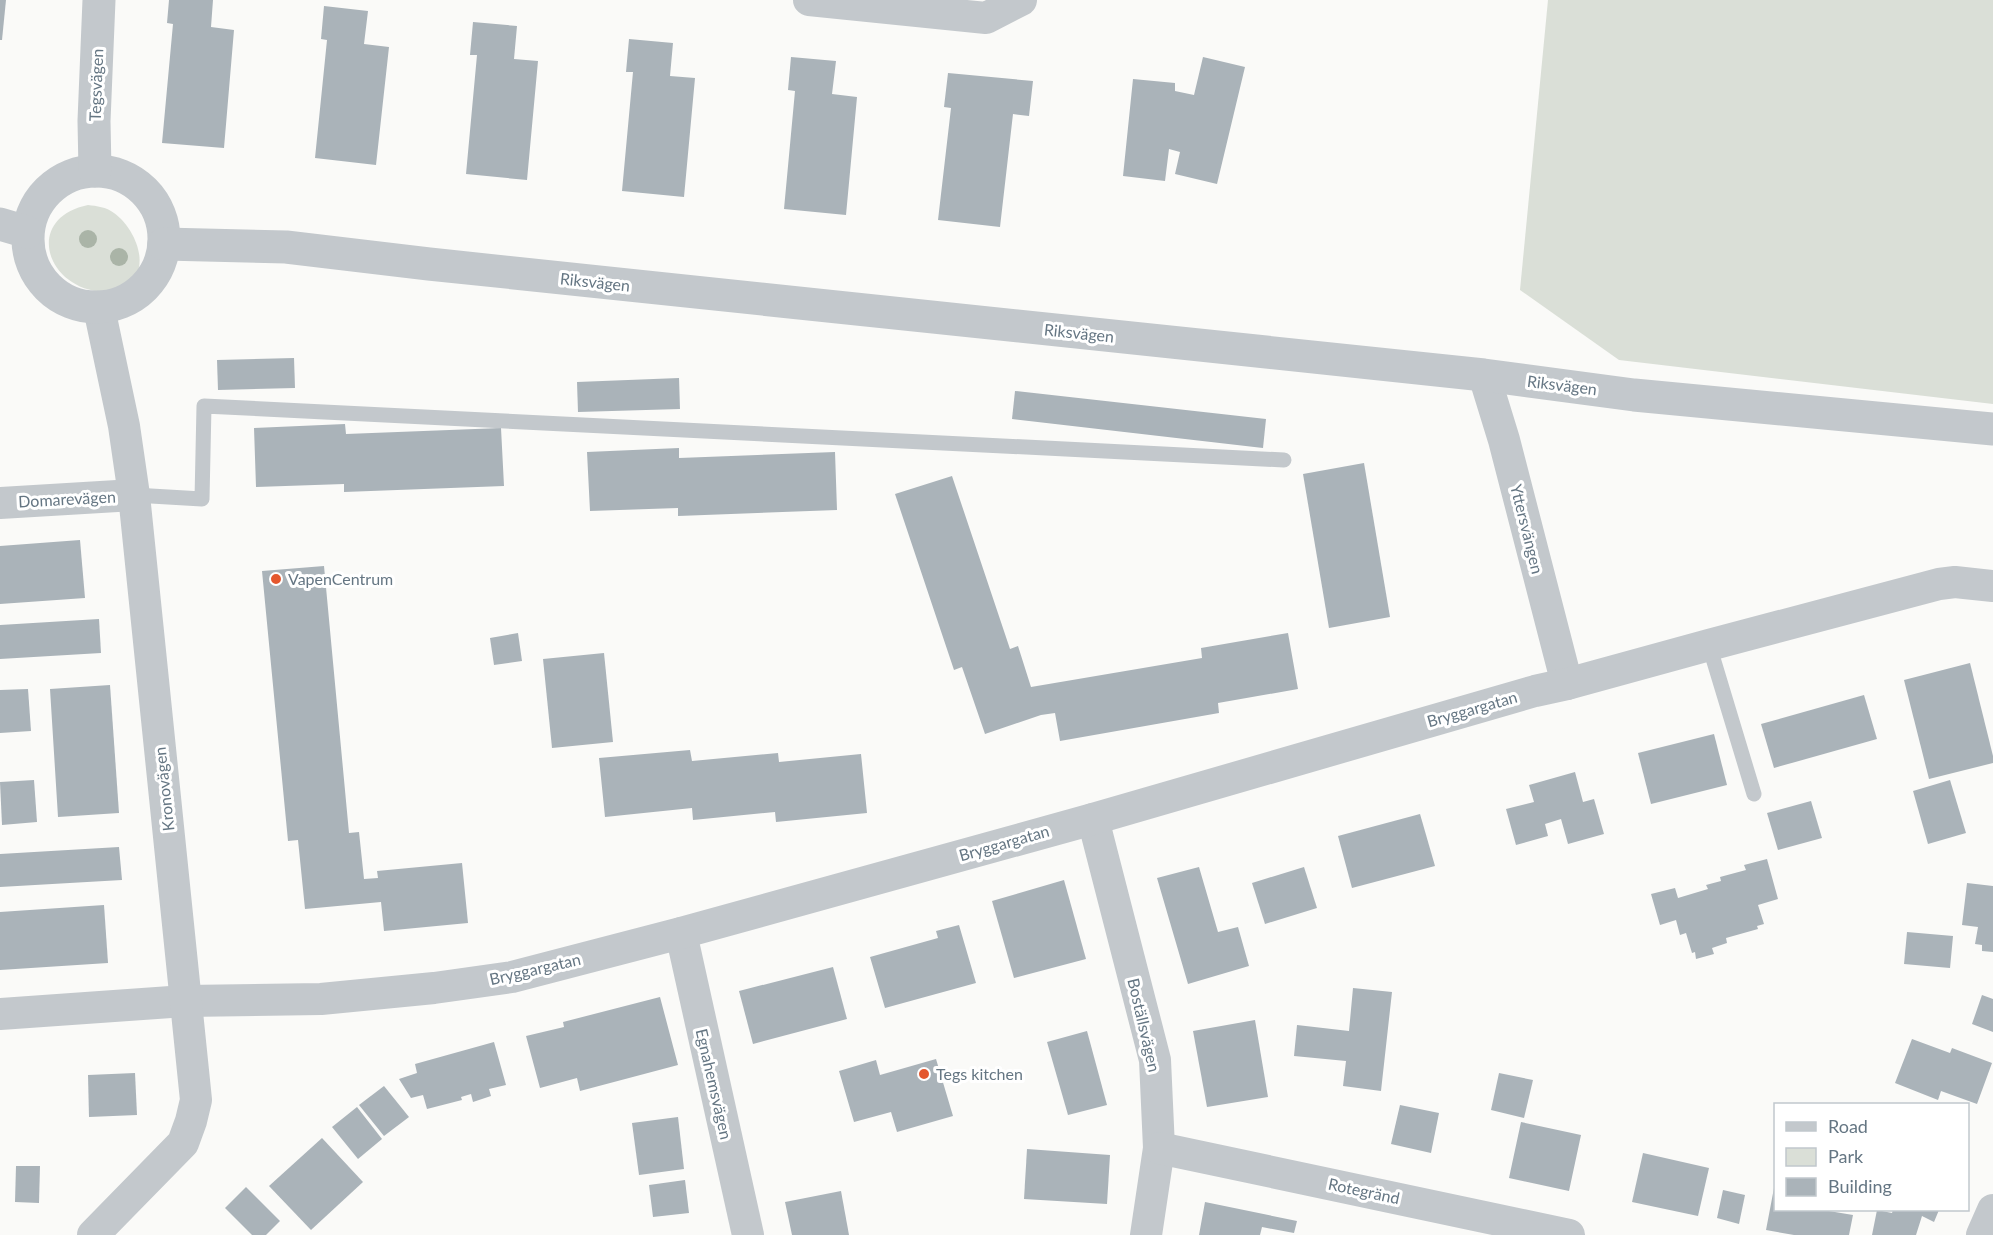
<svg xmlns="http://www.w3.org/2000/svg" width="1993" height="1235" viewBox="0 0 1993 1235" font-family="Lato,sans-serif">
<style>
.green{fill:#dadfd7}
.building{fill:#aab3b9}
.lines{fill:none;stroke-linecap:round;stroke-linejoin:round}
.service{stroke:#c3c8cc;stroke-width:15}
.minor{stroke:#c3c8cc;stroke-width:32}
.tertiary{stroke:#c3c8cc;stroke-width:33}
.tree{fill:#aab4a7}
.poi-dot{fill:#e4572e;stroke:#fff;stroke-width:2}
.labels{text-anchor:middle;stroke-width:6;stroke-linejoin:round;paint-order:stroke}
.street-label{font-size:16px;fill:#657683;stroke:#fff}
.poi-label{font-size:16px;fill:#657683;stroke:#fff;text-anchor:start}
</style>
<rect width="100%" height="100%" fill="#fafaf8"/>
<!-- green -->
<g class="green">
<polygon points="1548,0 1993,0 1993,404 1619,360 1520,290"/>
<path d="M88,205C97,206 106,207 114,213C135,228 153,268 126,287C121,291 111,292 104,292C45,289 24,218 88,205Z"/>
</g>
<!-- building -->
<g class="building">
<polygon points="0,0 6,0 2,40 0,40"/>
<polygon points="169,0 213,0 211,27 234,30 224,148 162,143 173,24 167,23"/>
<polygon points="324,6 368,11 364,44 389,47 376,165 315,158 327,40 321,39"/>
<polygon points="473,22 517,26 514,59 538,61 527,180 466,174 477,55 470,55"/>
<polygon points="629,39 673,43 670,76 695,78 684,197 622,191 633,72 626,72"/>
<polygon points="791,57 836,61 832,94 857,97 846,215 784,209 795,91 788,90"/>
<polygon points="1203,57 1245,67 1217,184 1175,174 1180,152 1169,149 1165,181 1123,176 1133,79 1175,83 1175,91 1194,95"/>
<polygon points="948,73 1033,81 1029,116 1013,114 1000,227 938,220 951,108 944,107"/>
<polygon points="294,358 295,388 218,390 217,360"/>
<polygon points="679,378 680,409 578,412 577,382"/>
<polygon points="1015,391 1266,419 1263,448 1012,419"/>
<polygon points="345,424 346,434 501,428 504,486 344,492 344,484 256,487 254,428"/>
<polygon points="679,448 679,458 835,452 837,510 678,516 678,508 590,511 587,452"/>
<polygon points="1364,463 1390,617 1329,628 1303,474"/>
<polygon points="952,476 1010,649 1018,646 1031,687 1202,658 1201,648 1288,633 1298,689 1218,703 1219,713 1060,741 1055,713 1041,715 985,734 962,667 954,670 895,494"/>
<polygon points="80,540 85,598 0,604 0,546"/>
<polygon points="324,566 349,833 359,832 364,879 378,878 377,871 462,863 468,923 384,931 381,902 305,909 298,840 288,841 262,571"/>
<polygon points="99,619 101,653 0,659 0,625"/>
<polygon points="518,633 522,661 494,665 490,638"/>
<polygon points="604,653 613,742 552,748 543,659"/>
<polygon points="1970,663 1993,756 1993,763 1929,779 1904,680"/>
<polygon points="110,685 119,813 58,817 50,689"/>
<polygon points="28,689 31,731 0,733 0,690"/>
<polygon points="1864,695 1877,739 1774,768 1761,724"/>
<polygon points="1714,734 1727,785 1651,804 1638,753"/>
<polygon points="690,750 692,761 778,753 779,762 861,754 867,813 776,822 775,812 693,820 692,808 605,817 599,758"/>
<polygon points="1575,772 1583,802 1594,799 1604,834 1568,844 1561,819 1545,824 1548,836 1516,845 1506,809 1534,802 1529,785"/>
<polygon points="34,780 37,822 2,825 0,782"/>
<polygon points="1950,780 1966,833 1928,844 1913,791"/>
<polygon points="1811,801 1822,838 1778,850 1767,813"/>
<polygon points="1420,814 1435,866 1352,888 1338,836"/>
<polygon points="119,847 122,880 0,887 0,854"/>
<polygon points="1767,859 1778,899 1758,905 1764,924 1757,926 1758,929 1726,938 1727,943 1712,948 1714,954 1696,959 1695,952 1692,953 1686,933 1680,935 1676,920 1660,925 1651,894 1675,888 1678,898 1708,889 1706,885 1721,881 1720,877 1746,870 1744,865"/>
<polygon points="1199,867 1218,932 1238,927 1249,966 1188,984 1157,878"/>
<polygon points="1304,867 1317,908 1265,924 1252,883"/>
<polygon points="1064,880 1086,959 1014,978 992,901"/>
<polygon points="1967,883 1993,886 1993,952 1982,951 1982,945 1975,944 1978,927 1962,925"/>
<polygon points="104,905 108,963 0,970 0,912"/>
<polygon points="959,925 976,983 885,1008 870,957 938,938 936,931"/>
<polygon points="1907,932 1953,936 1950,968 1904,964"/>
<polygon points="833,967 847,1019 753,1044 739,991"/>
<polygon points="1353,988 1392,992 1381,1091 1343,1086 1346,1061 1294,1056 1297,1025 1349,1031"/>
<polygon points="1982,995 1993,999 1993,1032 1972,1024"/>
<polygon points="660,997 678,1065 580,1091 577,1078 540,1088 526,1036 564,1027 563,1022"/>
<polygon points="1255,1020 1268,1097 1207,1107 1193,1031"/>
<polygon points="1087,1031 1107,1105 1068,1115 1047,1042"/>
<polygon points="1912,1039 1950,1053 1952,1048 1992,1063 1977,1104 1941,1091 1938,1100 1895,1083"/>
<polygon points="494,1042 506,1085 489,1089 491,1096 473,1102 471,1094 461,1097 462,1100 427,1109 423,1095 411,1098 399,1079 417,1073 415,1064"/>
<polygon points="936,1059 953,1116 897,1132 891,1112 854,1122 839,1071 876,1060 880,1075"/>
<polygon points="135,1073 137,1115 89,1117 88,1075"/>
<polygon points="1499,1073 1533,1080 1524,1118 1491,1110"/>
<polygon points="384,1086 409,1117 384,1136 359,1105"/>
<polygon points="1400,1105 1439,1113 1431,1153 1391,1144"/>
<polygon points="357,1107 382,1139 358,1159 332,1127"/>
<polygon points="678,1117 684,1169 639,1175 632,1123"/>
<polygon points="1521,1122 1581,1135 1569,1191 1509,1178"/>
<polygon points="322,1138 363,1182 311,1230 269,1186"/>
<polygon points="1027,1149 1110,1155 1107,1204 1024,1199"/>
<polygon points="1643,1153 1709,1168 1698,1216 1632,1202"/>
<polygon points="16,1166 40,1166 39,1203 15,1202"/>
<polygon points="685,1180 689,1213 653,1217 649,1185"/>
<polygon points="246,1187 280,1221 266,1235 252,1235 225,1208"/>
<polygon points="1774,1188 1776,1210 1823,1210 1853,1215 1849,1235 1794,1235 1766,1230"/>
<polygon points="1723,1190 1745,1195 1739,1224 1717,1218"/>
<polygon points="841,1191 849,1235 792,1235 785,1202"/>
<polygon points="1205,1202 1297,1221 1294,1233 1262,1227 1260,1235 1199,1235"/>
<polygon points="1877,1210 1892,1213 1893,1210 1939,1210 1934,1222 1922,1216 1916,1235 1872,1235"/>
</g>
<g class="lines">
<!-- service -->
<g class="service">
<polyline points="134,495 202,499 204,406 1284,460"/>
<polyline points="1709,645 1754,794"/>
</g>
<!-- minor -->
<g class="minor">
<polyline points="809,0 986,18 1021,0"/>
<polyline points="1484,375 1504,440 1567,684"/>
<polyline points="0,503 134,495"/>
<polyline points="1093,819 1155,1060 1159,1148 1146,1235"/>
<polyline points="681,933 748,1235"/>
<polyline points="0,1014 185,1001 321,999 434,988 512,977 681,933 1093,819 1535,691 1567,684 1709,645 1939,584 1955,582 1993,586"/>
<polyline points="1159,1148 1569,1235"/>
<polyline points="93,1235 183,1143 191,1121 196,1100 134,495 124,426 99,308"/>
<polyline points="1982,1235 1993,1210"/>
</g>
<!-- tertiary -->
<g class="tertiary">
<circle cx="96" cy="239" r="68"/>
<polyline points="95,171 94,121 99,0"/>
<polyline points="0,224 27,232"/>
<polyline points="164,244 286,247 429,264 1484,375 1634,395 1993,429"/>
</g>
</g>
<!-- trees -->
<g class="tree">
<circle cx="88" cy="239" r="9"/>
<circle cx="119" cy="257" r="9"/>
</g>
<!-- markers -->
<g class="poi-dot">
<circle cx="276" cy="579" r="6"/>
<circle cx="924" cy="1074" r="6"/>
</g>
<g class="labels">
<!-- street labels -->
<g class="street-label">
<text transform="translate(96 85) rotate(-88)" y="6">Tegsvägen</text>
<text transform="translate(595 282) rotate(6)" y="6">Riksvägen</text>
<text transform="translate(1079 333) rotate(6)" y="6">Riksvägen</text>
<text transform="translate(1562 385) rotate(7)" y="6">Riksvägen</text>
<text transform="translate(67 499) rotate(-3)" y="6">Domarevägen</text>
<text transform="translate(1527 529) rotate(76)" y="6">Yttersvängen</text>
<text transform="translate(1472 709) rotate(-16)" y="6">Bryggargatan</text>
<text transform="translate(164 789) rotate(-96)" y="6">Kronovägen</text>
<text transform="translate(1004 843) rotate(-16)" y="6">Bryggargatan</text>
<text transform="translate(535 969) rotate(-13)" y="6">Bryggargatan</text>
<text transform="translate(1144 1025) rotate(77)" y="6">Boställsvägen</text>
<text transform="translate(714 1084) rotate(77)" y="6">Egnahemsvägen</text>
<text transform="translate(1364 1191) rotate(12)" y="6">Rotegränd</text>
</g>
<!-- poi labels -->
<g class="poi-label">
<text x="288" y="585">VapenCentrum</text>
<text x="936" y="1080">Tegs kitchen</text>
</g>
</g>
<!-- legend -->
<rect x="1774" y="1103" width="195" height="108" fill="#ffffff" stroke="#c1c8cd" stroke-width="1.5"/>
<rect x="1786" y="1122" width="30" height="9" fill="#c3c8cc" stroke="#c1c8cd" stroke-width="1.5"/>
<text x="1828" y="1133" font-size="18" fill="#657683">Road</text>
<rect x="1786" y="1148" width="30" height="18" fill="#dadfd7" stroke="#c1c8cd" stroke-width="1.5"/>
<text x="1828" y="1163" font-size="18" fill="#657683">Park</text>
<rect x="1786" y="1178" width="30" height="18" fill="#aab3b9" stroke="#c1c8cd" stroke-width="1.5"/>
<text x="1828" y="1193" font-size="18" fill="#657683">Building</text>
</svg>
